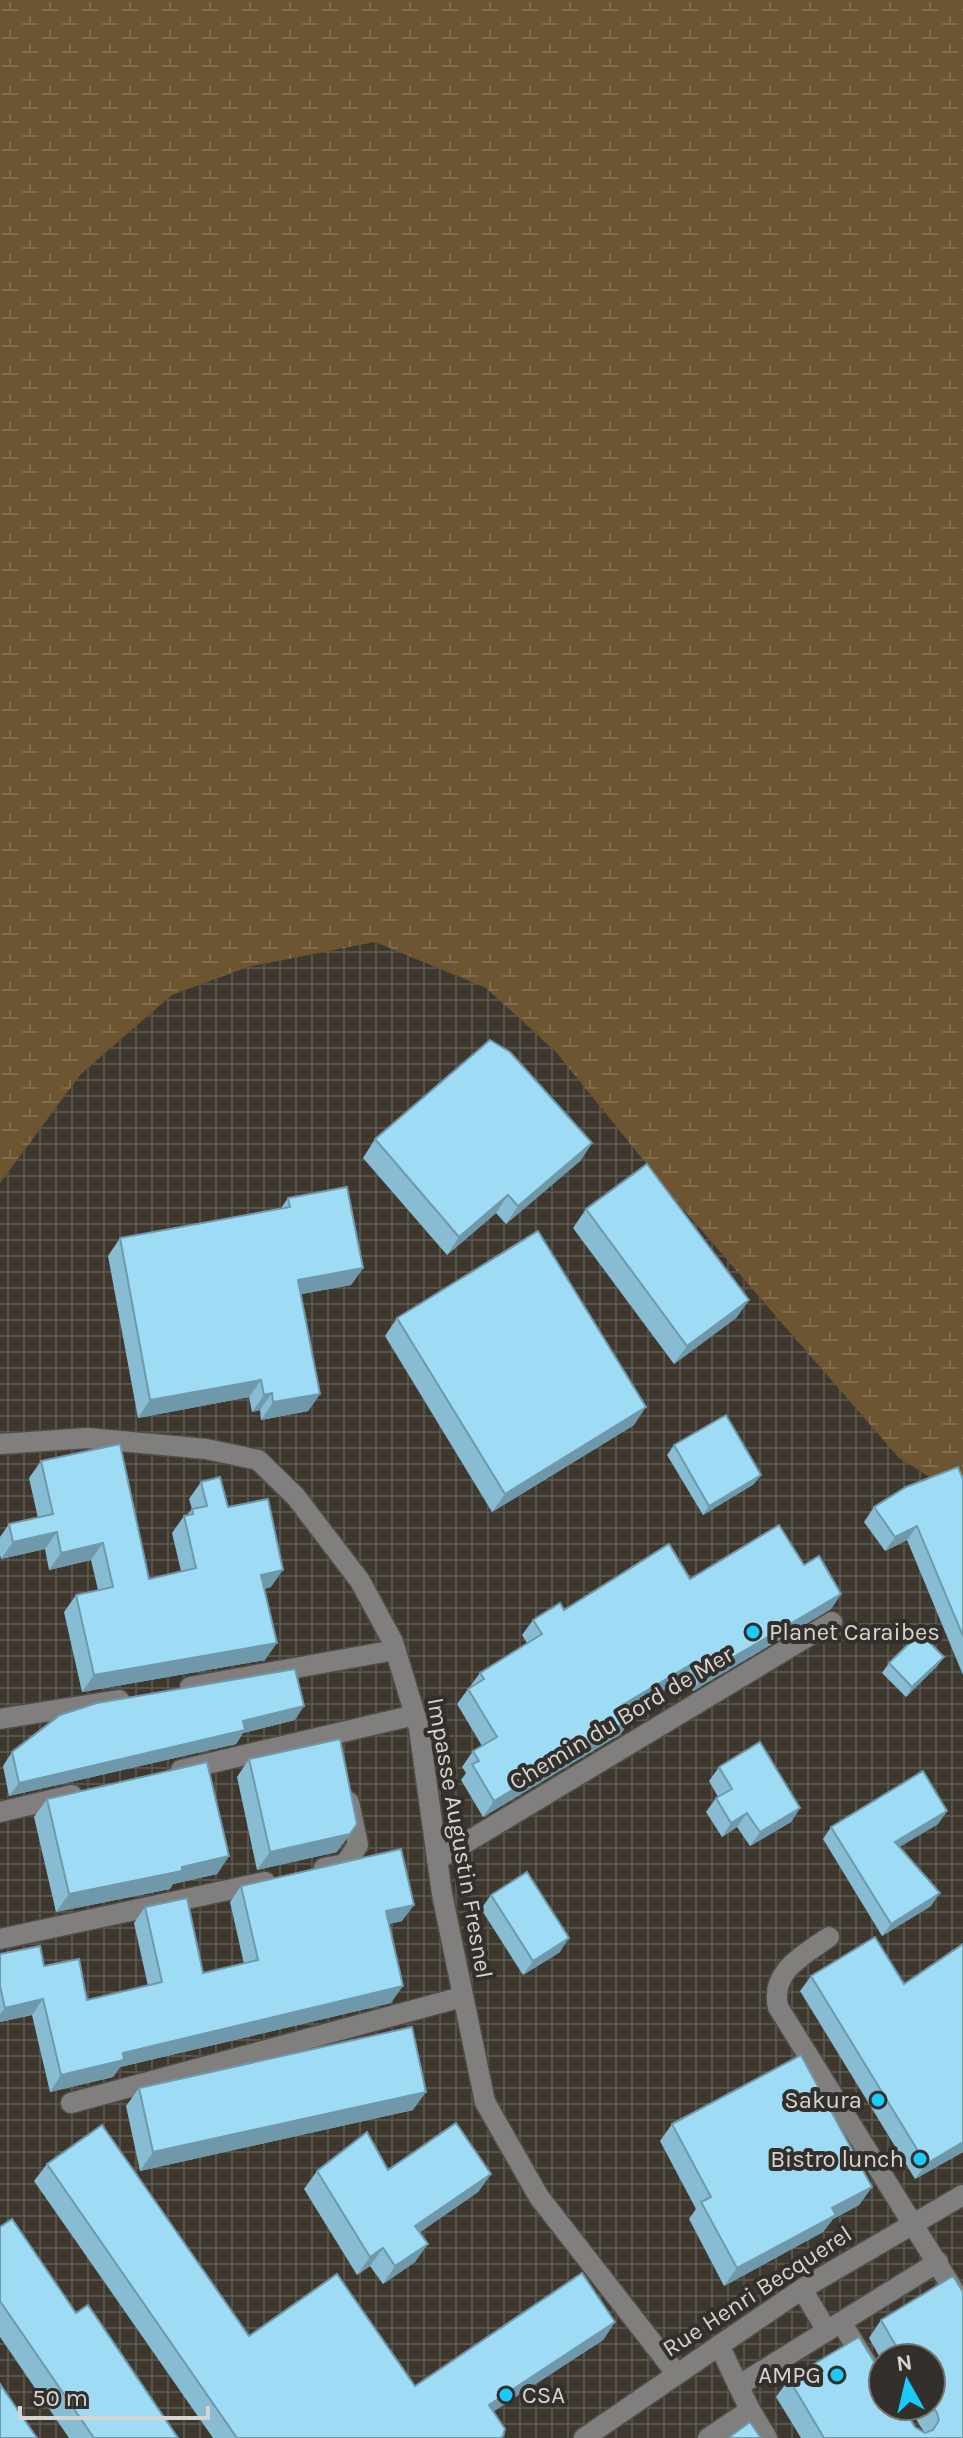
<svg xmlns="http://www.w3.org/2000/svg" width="963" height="2438" viewBox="0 0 963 2438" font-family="Karla,sans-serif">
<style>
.industrial{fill:url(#industrial-grid);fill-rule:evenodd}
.wetland{fill:url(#wetland-marsh)}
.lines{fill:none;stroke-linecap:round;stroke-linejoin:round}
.minor-casing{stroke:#504e4a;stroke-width:23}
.minor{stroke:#817f7d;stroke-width:20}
.wall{fill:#88bcd2}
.shaded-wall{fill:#6f99ab}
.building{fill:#9edbf4;stroke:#6f99ab;stroke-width:2}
.poi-dot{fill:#1bcafc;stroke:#33302c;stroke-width:3}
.labels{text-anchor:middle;stroke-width:8;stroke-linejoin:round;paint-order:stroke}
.poi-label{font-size:24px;fill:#d6d4d1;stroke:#33302c;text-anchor:end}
.street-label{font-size:24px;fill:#d6d4d1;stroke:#33302c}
</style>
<defs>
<pattern id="industrial-grid" width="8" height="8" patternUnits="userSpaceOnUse" patternTransform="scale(2)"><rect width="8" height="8" fill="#3e382e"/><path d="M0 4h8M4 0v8" fill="none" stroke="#59544b"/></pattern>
<pattern id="wetland-marsh" width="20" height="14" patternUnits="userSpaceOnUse" patternTransform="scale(2)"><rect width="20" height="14" fill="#6c5530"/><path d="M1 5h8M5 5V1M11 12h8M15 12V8" fill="none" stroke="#806d4d"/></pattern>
</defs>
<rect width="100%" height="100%" fill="#33302c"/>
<!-- industrial -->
<path class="industrial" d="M375,942L486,988L556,1052L682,1208L899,1458L963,1498V2438H0V1183L81,1074L172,995L248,967ZM883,2358H931V2406H883Z"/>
<!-- wetland -->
<polygon class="wetland" points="0,0 963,0 963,1498 899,1458 682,1208 556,1052 486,988 375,942 248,967 172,995 81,1074 0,1183"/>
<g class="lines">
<!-- minor casing -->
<g class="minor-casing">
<g id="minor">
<polyline points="0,1444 88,1438 206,1449 258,1460 296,1497 360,1581 393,1642 419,1728 442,1894 485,2102 539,2197 676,2373"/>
<polyline points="190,1687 395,1650"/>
<polyline points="0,1719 119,1700"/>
<polyline points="181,1770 415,1715"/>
<polyline points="0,1812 72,1795"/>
<polyline points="437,1860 832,1622"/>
<polyline points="324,1868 345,1864 358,1845 349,1802"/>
<path d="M829,1937C804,1955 770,1971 778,2007L963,2305"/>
<polyline points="0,1939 265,1882"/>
<polyline points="71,2103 462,1997"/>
<polyline points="802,2289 827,2331"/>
<polyline points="841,2322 883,2390"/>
<polyline points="719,2345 750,2410 767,2438"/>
<polyline points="738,2386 938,2262"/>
<polyline points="584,2438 802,2289 963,2195"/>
<polyline points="708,2438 750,2410"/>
</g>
</g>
<!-- minor -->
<use href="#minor" class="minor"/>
</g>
<!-- wall -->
<g class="wall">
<polygon points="375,1139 592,1143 580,1161 506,1224 496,1213 447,1255 363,1158"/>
<polygon points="288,1198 363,1268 351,1285 301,1294 320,1394 308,1411 261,1420 260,1410 252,1412 249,1397 138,1418 108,1256 120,1238 281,1208"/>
<polygon points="586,1209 749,1300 736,1318 674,1364 573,1228"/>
<polygon points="397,1318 634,1425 492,1512 385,1336"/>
<polygon points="674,1445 754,1484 703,1515 667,1455"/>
<polygon points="41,1461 149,1579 181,1571 172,1533 184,1516 187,1515 192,1509 189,1499 201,1482 228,1507 271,1587 264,1589 265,1660 82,1692 64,1612 76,1595 98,1590 91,1560 49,1570 45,1549 1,1559 0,1555 0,1537 9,1524 38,1518 29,1478"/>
<polygon points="963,1479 963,1675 907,1540 885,1551 864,1522 874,1507"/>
<polygon points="804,1565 841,1594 831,1609 693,1691 684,1678 628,1711 621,1734 483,1817 461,1780 466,1773 462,1767 473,1751 482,1746 457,1704 480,1673 527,1643 522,1635 533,1620 564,1610 690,1579"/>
<polygon points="944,1657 937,1666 906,1697 882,1673 889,1663"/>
<polygon points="295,1720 243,1733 236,1744 9,1796 3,1766 12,1752"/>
<polygon points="249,1759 337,1852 257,1870 237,1777"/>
<polygon points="719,1767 800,1808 791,1822 750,1846 737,1827 722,1837 706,1812 716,1798 718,1797 709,1781"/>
<polygon points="47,1799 229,1856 217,1874 173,1884 170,1889 56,1912 34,1817"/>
<polygon points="947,1811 938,1824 899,1847 931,1906 882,1936 823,1839 831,1827"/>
<polygon points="241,1886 402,1921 389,1924 391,2003 120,2067 113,2077 50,2092 32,2015 0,2022 0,1954 44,1966 87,2000 148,1986 134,1923 145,1907 203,1973 244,1964 230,1902"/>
<polygon points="491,1895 560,1952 523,1975 481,1909"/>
<polygon points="963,1944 963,2152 915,2179 800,1991 811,1976 904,1984"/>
<polygon points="139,2088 413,2110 140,2171 126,2106"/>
<polygon points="672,2124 872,2187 859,2205 833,2219 823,2232 724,2286 689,2219 696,2209 660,2141"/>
<polygon points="47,2164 249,2336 415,2386 615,2322 603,2340 494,2411 503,2436 502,2438 213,2438 34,2181"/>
<polygon points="388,2170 491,2174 478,2192 420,2232 415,2262 383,2284 370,2266 357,2275 304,2189 317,2171"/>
<polygon points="0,2227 76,2313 178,2438 69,2438 0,2337"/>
<polygon points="953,2276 963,2292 963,2438 801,2438 776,2397 789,2379 859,2337 883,2376 883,2406 902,2406 915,2427 924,2432 908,2406 931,2406 931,2358 883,2358 883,2363 869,2338 881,2320"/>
</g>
<!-- shaded-wall -->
<g class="shaded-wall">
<polygon points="592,1143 580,1161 506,1224 518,1206"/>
<polygon points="508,1195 496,1213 447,1255 459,1237"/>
<polygon points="363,1268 351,1285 286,1297 298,1280"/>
<polygon points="749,1300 736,1318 674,1364 687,1346"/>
<polygon points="261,1380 249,1397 138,1418 150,1400"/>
<polygon points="272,1393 260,1410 252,1412 264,1395"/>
<polygon points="320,1394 308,1411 261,1420 273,1402"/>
<polygon points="646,1407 634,1425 492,1512 505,1494"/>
<polygon points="761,1475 754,1484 703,1515 709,1506"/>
<polygon points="917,1526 907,1540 885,1551 895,1537"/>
<polygon points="57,1532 45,1549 1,1559 13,1542"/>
<polygon points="103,1543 91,1560 49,1570 61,1553"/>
<polygon points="283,1570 271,1587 249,1592 261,1575"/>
<polygon points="841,1594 831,1609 693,1691 703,1675"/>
<polygon points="277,1643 265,1660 82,1692 94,1675"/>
<polygon points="944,1657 937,1666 906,1697 912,1687"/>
<polygon points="695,1662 684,1678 613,1720 624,1704"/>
<polygon points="304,1706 295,1720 243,1733 236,1744 9,1796 19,1783 243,1721"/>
<polygon points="632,1718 621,1734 483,1817 494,1801"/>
<polygon points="800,1808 791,1822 750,1846 760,1832"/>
<polygon points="947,1811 938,1824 886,1855 895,1842"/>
<polygon points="747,1813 737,1827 722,1837 731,1823"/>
<polygon points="350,1834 337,1852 257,1870 270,1852"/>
<polygon points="229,1856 217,1874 173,1884 170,1889 56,1912 69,1894"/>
<polygon points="940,1893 931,1906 882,1936 891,1924"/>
<polygon points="414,1905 402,1921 375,1927 386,1911"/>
<polygon points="569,1938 560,1952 523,1975 533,1961"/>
<polygon points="403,1986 391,2003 120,2067 113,2077 50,2092 61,2075 123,2053"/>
<polygon points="43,1999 32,2015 0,2022 0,2014 5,2008"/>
<polygon points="426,2092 413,2110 140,2171 153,2152"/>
<polygon points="963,2142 963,2152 915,2179 926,2164"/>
<polygon points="491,2174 478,2192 403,2244 415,2226"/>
<polygon points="872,2187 859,2205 833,2219 823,2232 724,2286 737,2268 832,2208"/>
<polygon points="428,2244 415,2262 383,2284 395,2266"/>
<polygon points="383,2248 370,2266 357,2275 370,2257"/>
<polygon points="615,2322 603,2340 477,2422 489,2405"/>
</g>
<!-- building -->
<g class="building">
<polygon points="490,1040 510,1052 592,1143 518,1206 508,1195 459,1237 375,1139"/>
<polygon points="647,1164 749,1300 687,1346 586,1209"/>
<polygon points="347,1187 363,1268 298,1280 320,1394 273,1402 272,1393 264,1395 261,1380 150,1400 120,1238 290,1207 288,1198"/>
<polygon points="538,1231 646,1407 505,1494 397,1318"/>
<polygon points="726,1415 761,1475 709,1506 674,1445"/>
<polygon points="120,1444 149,1579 196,1568 184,1516 193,1514 192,1509 207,1506 201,1482 220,1477 228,1507 268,1499 283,1570 261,1575 277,1643 94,1675 76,1595 113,1587 103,1543 61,1553 57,1532 13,1542 9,1524 53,1514 41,1461"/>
<polygon points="958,1467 963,1479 963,1636 917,1526 895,1537 874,1507 906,1487"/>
<polygon points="779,1525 804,1565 819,1556 841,1594 703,1675 695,1662 624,1704 632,1718 494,1801 472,1764 479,1761 473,1751 497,1737 468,1689 484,1679 480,1673 542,1634 533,1620 560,1603 564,1610 669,1544 690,1579"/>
<polygon points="920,1633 944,1657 912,1687 889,1663"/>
<polygon points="295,1669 304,1706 243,1721 245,1730 19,1783 12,1752 60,1715 97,1703"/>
<polygon points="340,1739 357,1824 350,1834 270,1852 249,1759"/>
<polygon points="760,1742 800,1808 760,1832 747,1813 731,1823 716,1798 732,1789 719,1767"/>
<polygon points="207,1762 229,1856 182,1867 182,1871 69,1894 47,1799"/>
<polygon points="923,1771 947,1811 895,1842 940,1893 891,1924 831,1827"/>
<polygon points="401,1849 414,1905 386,1911 403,1986 123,2053 124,2060 61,2075 43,1999 5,2008 0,1986 0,1954 40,1946 44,1966 79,1959 87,2000 162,1982 145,1907 187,1898 203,1973 258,1960 241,1886"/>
<polygon points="527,1872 569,1938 533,1961 491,1895"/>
<polygon points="875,1937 904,1984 963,1944 963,2142 926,2164 811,1976"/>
<polygon points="412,2027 426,2092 153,2152 139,2088"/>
<polygon points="801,2055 872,2187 832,2208 836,2215 737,2268 701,2202 711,2197 672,2124"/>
<polygon points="456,2123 491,2174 415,2226 428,2244 395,2266 383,2248 370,2257 317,2171 367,2132 388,2170"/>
<polygon points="102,2125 249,2336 337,2274 415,2386 582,2273 615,2322 489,2405 505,2429 503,2436 500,2438 237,2438 47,2164"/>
<polygon points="12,2219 76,2313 88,2305 178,2438 94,2438 0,2301 0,2227"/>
<polygon points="953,2276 963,2292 963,2438 824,2438 789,2379 859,2337 883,2376 883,2406 902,2406 915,2427 925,2433 933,2430 939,2420 937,2413 931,2404 931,2358 903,2358 881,2320"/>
<polygon points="0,2384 37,2438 0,2438"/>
<polygon points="750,2422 761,2438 728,2438"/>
</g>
<!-- markers -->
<g class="poi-dot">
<circle cx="753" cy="1632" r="8"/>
<circle cx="878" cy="2100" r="8"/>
<circle cx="920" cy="2159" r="8"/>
<circle cx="837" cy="2375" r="8"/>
<circle cx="506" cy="2395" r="8"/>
</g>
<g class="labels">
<!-- poi labels -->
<g class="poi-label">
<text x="769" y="1640" text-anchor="start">Planet Caraibes</text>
<text x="862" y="2108">Sakura</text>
<text x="904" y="2167">Bistro lunch</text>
<text x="821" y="2383">AMPG</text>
<text x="522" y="2403" text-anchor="start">CSA</text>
</g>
<!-- street labels -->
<g class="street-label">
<text transform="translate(621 1718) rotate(-31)" y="8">Chemin du Bord de Mer</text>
<text transform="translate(460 1838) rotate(80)" y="8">Impasse Augustin Fresnel</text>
<text transform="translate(757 2291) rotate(-33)" y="8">Rue Henri Becquerel</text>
</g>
</g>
<!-- north arrow -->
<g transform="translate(907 2382) rotate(352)"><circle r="38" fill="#33302c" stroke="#74726e" stroke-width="2"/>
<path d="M0-6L14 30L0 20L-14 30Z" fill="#1bcafc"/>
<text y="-12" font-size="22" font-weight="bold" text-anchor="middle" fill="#d6d4d1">N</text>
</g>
<!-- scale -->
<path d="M20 2406v12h188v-12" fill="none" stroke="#d6d4d1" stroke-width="4"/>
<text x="32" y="2406" font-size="24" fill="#d6d4d1" stroke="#33302c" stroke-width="6" paint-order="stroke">50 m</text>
</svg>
